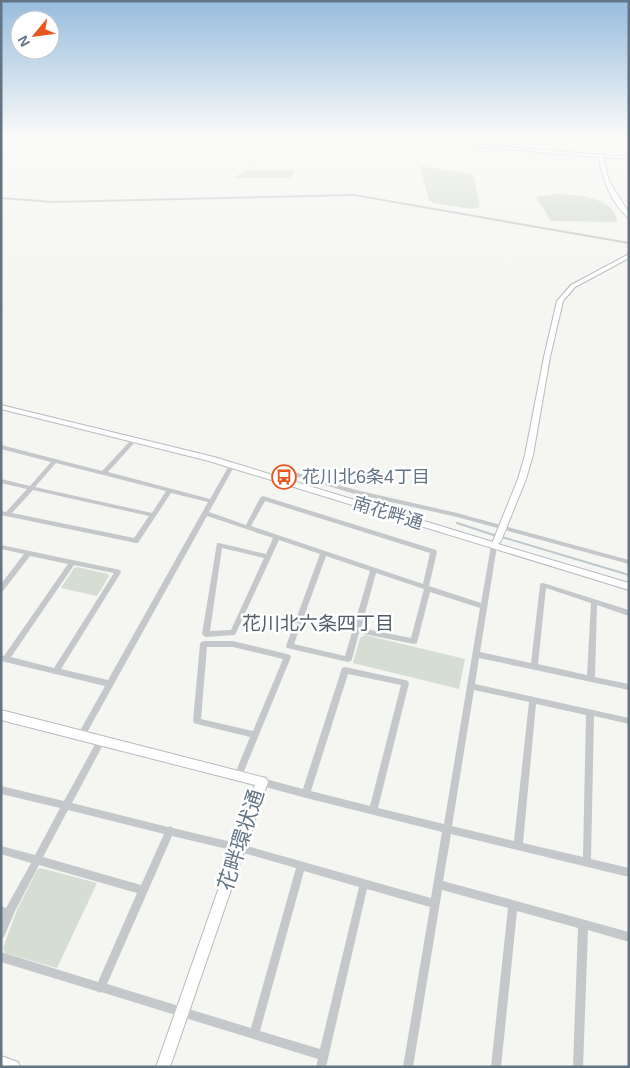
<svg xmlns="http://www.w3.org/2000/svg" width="630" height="1068" viewBox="0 0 630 1068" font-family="Arial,'Noto Sans JP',sans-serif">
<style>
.green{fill:#d6ddd2}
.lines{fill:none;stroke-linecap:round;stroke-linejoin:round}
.stream{stroke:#bdc8cd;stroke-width:2}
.secondary-casing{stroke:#b7bbc0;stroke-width:2}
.street{fill:#c5c8cb;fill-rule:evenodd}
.secondary{fill:#fff;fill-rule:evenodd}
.labels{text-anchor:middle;stroke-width:5;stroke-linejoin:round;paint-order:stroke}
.poi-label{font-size:18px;fill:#637484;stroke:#fff;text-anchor:start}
.street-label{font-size:18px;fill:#637484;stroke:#fff}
.neighbourhood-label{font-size:19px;fill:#515d68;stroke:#fff}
.near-street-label{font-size:21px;fill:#637484;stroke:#fff}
</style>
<rect width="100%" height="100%" fill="#f5f5f1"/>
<!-- green -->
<g class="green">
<polygon points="420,166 470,174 474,177 480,207 471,209 434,203 429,200"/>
<polygon points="247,170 292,170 294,172 292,177 285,178 233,178"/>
<path d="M558,194C576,195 614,197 617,220L616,222L551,221L536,197Z"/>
<polygon points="77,567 108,574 109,576 97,596 61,588 74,568"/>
<polygon points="365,635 465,659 459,689 353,663 360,638"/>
<polygon points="40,868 97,883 57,968 5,953 3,948 17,910 37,870"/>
</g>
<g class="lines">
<!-- stream -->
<g class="stream">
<polyline points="457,523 497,536"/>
<polyline points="502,537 629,575"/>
</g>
<!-- secondary casing -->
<g class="secondary-casing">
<g id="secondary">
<path d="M347,135H359L629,157V159L603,157L609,181L629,213V218C613,206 601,177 599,157L349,136Z"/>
<polygon points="629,254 629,258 575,287 563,301 550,357 533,455 526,479 501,541 498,544 629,583 629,590 209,461 1,409 1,405 214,457 493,542 493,541 518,479 525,455 544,357 557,301 571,285"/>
<polygon points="1,710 266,778 268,782 170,1067 156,1067 255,785 1,720"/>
<polygon points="1,1056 18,1062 20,1067 1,1067"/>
</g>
</g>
<!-- street -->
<g class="street">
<polygon points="354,194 629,242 629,244 354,196 53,203 1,199 1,197 53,201"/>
<polygon points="1,306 3,308 1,309"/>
<path d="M134,438L137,440L136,441L108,472L210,499L230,464H234L235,465L209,512L246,525L260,498L263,496L436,550L437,552L429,586L481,603L491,546L495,539H499L500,541L497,546L480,652L531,663L540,585L541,583H543L629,610V616L597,605L595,677L629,684V690L479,658L475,684L629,718V724L594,716L591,859L629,868V877L451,834L443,881L629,932V942L588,930L583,1067H573L578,928L517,911L501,1067H491L508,908L442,890L413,1067H403L430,907L367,889L326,1067H316L318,1059L101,992L100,993L96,991L1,962V952L98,982L137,893L39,865L15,911L4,937L1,939V921L3,916H1V906L6,908L31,863L1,854V846L35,855L60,808L1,794V786L64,801L98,739L101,738L104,739L105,741L72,803L168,827L170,826L173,828L240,844L431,898L442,832L306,798L262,786L259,785L258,782L259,779L262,778L303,789L342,668L345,667L405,680L408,681L409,683L378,808L444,824L480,608L430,592L417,643L414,644L359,633L352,659L351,661L348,662L287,648L286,646L320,554L279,540L235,635L206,637L204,636L202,634L217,543H219L266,554L273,538L207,516L84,738L81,739L78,738L77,736L105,686L1,661V655L4,656L68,564L30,556L3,591H1V584L24,554L1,549V545L120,570L121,572L120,574L61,669L108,680L208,502L171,493L138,543H136L1,515V511L6,512L27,489L1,483V479L30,486L51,462L1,449V445L102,471L132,439ZM56,463L166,491L152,513L35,487ZM33,490L149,516L134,538L12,513ZM265,501L430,553L423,584L251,526ZM222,548L264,558L231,630L210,631ZM326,556L370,571L345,656L294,644ZM74,565L114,573L54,668L11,657ZM376,573L424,589L411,638L361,628ZM546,588L591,603L587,675L538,664ZM348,674L401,685L370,806L311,791ZM474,690L529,702L514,841L452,826ZM536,704L586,715L583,857L523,843ZM68,810L164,834L141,885L43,857ZM172,836L240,852L296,868L251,1028L107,984ZM304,871L359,887L320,1049L260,1031Z"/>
<polygon points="280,468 356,490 457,513 629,560 629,564 457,517 355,494 281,472 276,479 272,479 271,478 272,477 278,469"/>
<path d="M204,641H233L287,654L290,655L291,657L242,776L241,779L238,780L235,779L234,776L250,737L197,724L194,723L193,721L200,644L201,642ZM207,647H233L283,659L253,731L201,719Z"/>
</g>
<!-- secondary -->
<use href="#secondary" class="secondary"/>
</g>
<!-- sky -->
<linearGradient id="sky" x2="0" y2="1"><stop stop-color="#97bcdd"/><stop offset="0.48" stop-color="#fafaf9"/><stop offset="1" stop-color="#fafaf9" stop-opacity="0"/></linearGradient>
<rect width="630" height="284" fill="url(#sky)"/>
<!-- icons -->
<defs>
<g id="bus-ring" transform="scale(1.25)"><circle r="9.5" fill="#fff" stroke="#e9561d" stroke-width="1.5"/><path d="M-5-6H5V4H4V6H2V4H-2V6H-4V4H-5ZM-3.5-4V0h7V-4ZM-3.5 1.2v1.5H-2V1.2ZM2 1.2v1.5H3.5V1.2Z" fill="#e9561d"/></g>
</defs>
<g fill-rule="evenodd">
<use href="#bus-ring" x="284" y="477"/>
</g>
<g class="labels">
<!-- poi labels -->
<g class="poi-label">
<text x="302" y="483">花川北6条4丁目</text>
</g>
<!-- street labels -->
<g class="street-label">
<text transform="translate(388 513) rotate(17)" y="6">南花畔通</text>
</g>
<!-- neighbourhood labels -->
<g class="neighbourhood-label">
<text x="318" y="630">花川北六条四丁目</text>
</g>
<!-- near-street labels -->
<g class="near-street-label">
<text transform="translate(241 840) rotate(-72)" y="7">花畔環状通</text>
</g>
</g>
<!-- border -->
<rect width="630" height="1068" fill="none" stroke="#637484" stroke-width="5"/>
<!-- north arrow -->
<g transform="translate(35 35) rotate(241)"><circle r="24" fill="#ffffff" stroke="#c1c7ce"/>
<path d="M0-4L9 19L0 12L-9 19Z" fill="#e9561d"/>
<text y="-8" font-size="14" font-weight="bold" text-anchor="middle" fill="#637484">N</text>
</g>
</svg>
